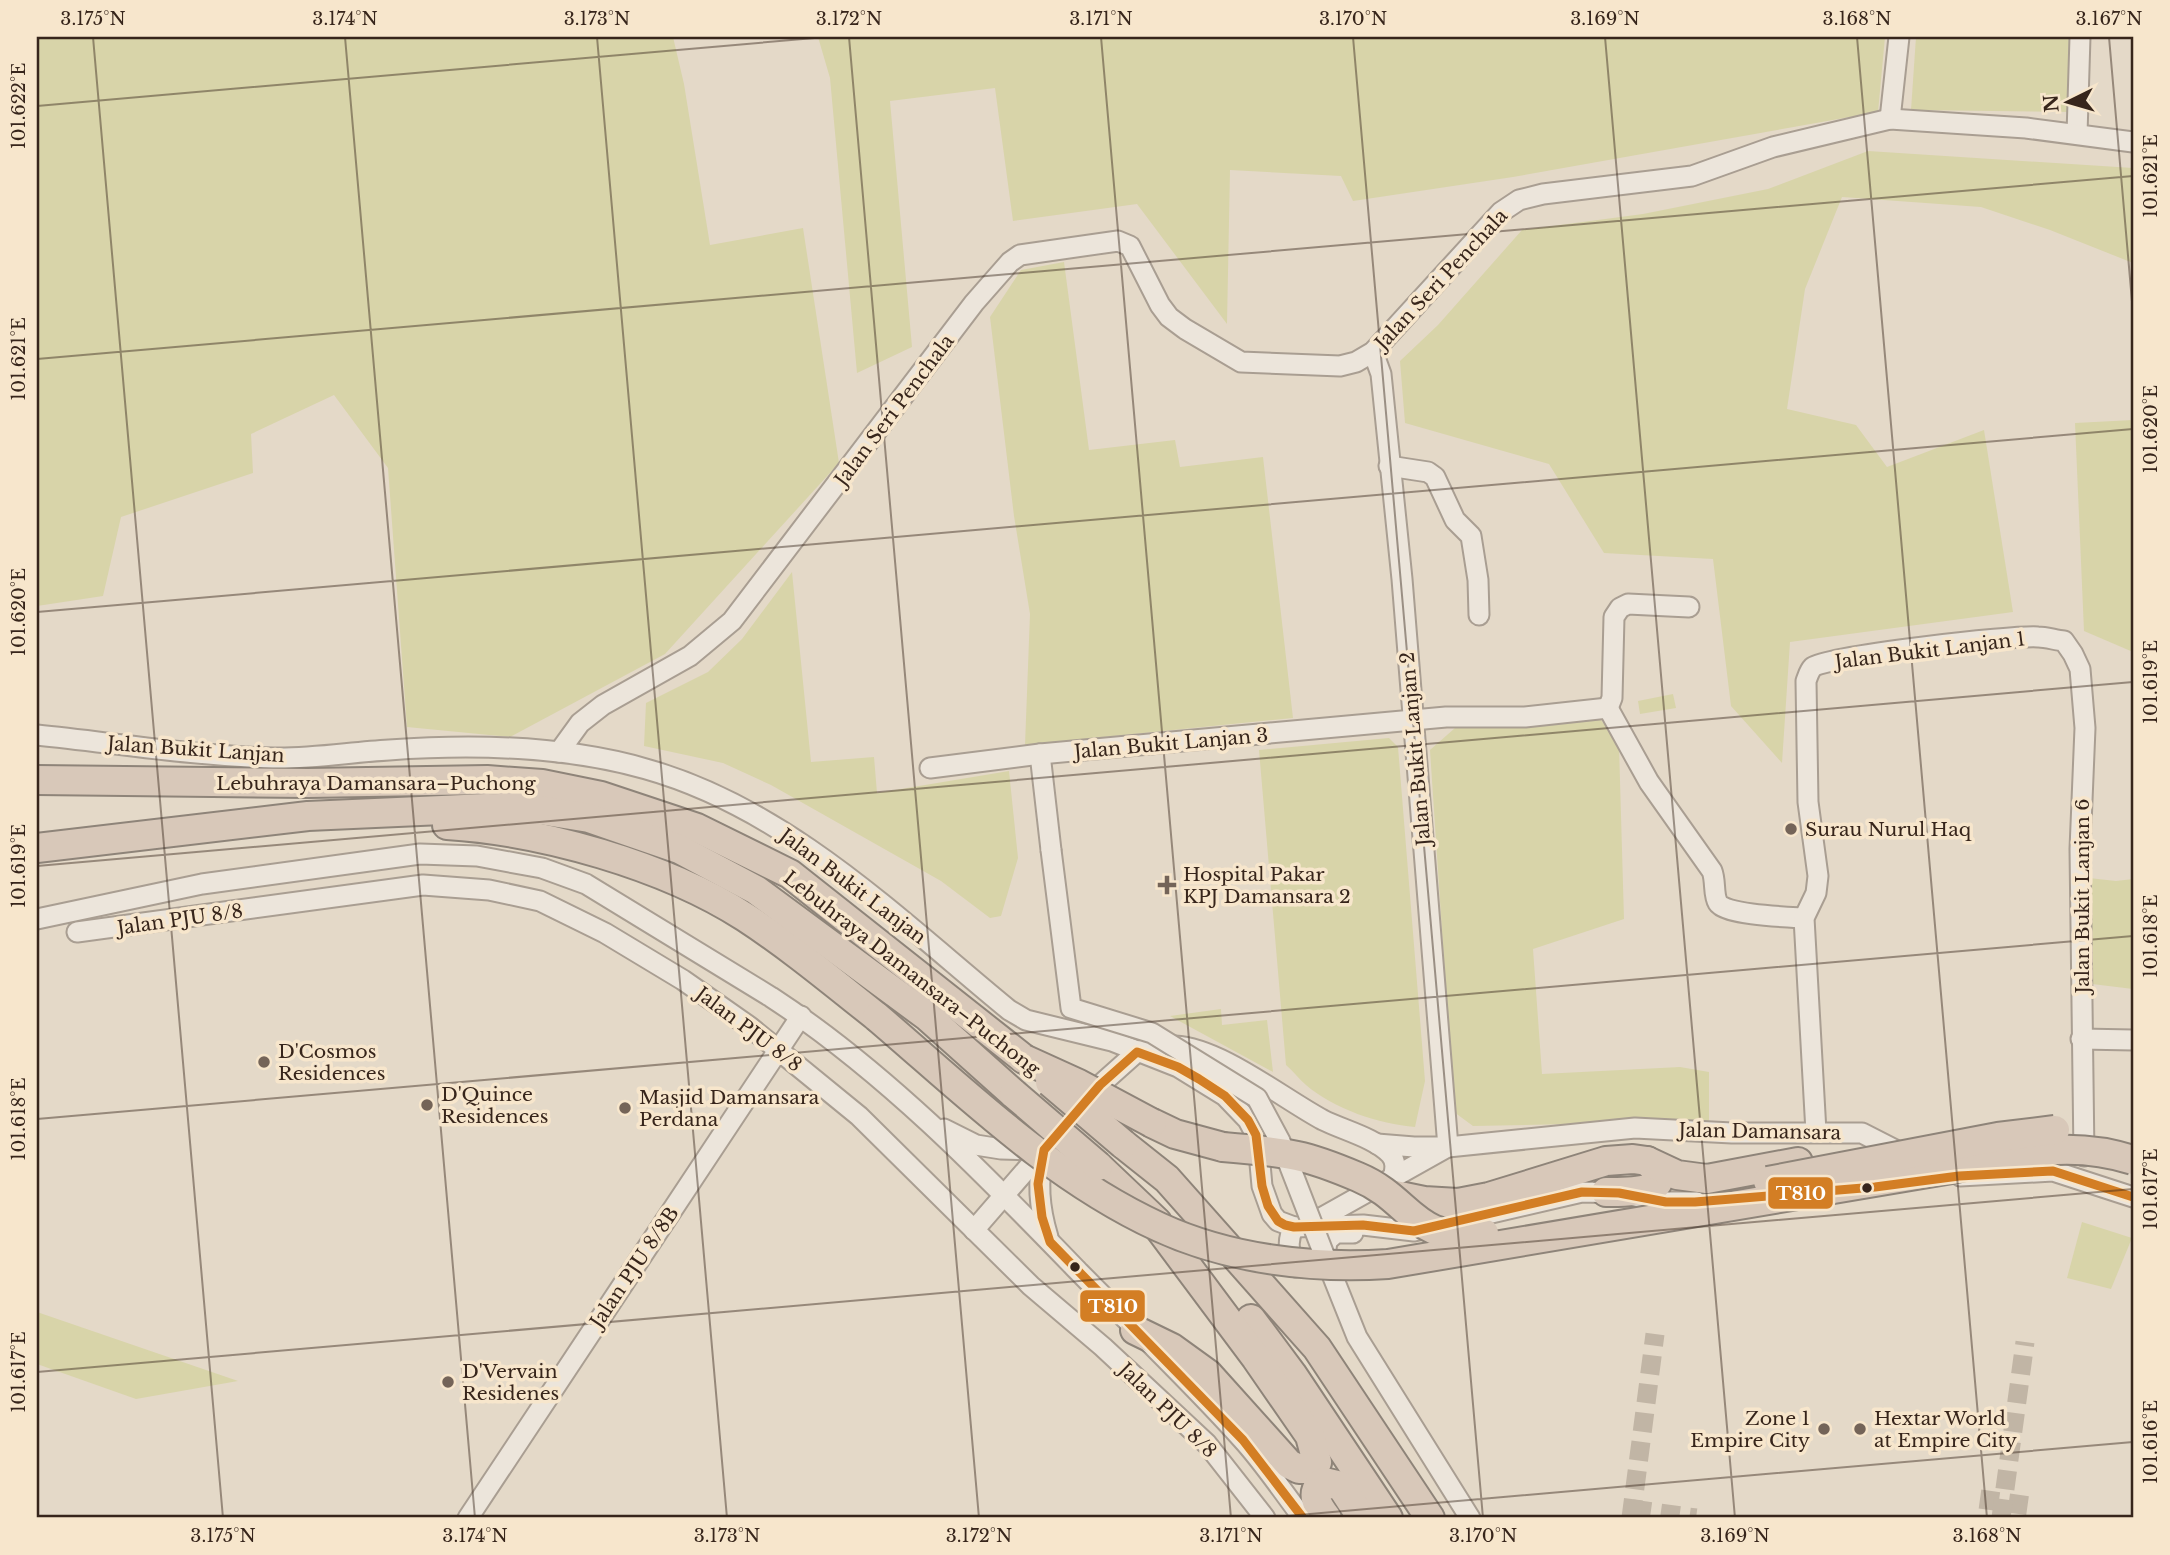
<svg xmlns="http://www.w3.org/2000/svg" width="2170" height="1555" viewBox="0 0 2170 1555" font-family="'Libre Baskerville',serif">
<style>
.green{fill:#d8d4a9}
.lines{fill:none;stroke-linecap:round;stroke-linejoin:round}
.minor-tunnel{stroke:#c1b5a5;stroke-width:19;stroke-dasharray:19 10;stroke-linecap:butt}
.minor-casing{stroke:#a99e92;stroke-width:23}
.highway-casing{stroke:#8e8479;stroke-width:32}
.minor{stroke:#ece5db;stroke-width:19}
.highway{stroke:#d8c8b9;stroke-width:28}
.minor-bridge-casing{stroke:#a99e92;stroke-width:23;stroke-linecap:butt}
.highway-bridge-casing{stroke:#8e8479;stroke-width:32;stroke-linecap:butt}
.minor-bridge{stroke:#ece5db;stroke-width:19}
.highway-bridge{stroke:#d8c8b9;stroke-width:28}
.bus-1-casing{stroke:#f7e6cc;stroke-width:14}
.bus-1{stroke:#d37e24;stroke-width:9}
.ticks{fill:none;stroke:#37251b;stroke-width:2;stroke-opacity:0.45}
.poi-dot{fill:#746458;stroke:#f7e6cc;stroke-width:2.5}
.bus-dot{fill:#37251b;stroke:#f7e6cc;stroke-width:2.5}
.labels{text-anchor:middle;stroke-width:7;stroke-linejoin:round;paint-order:stroke}
.street-label{font-size:19px;fill:#37251b;stroke:#f7e6cc}
.poi-label{font-size:19px;fill:#37251b;stroke:#f7e6cc;text-anchor:start}
.line-badge{stroke:#f7e6cc;stroke-width:2.5}
.badge-label{font-size:19px;text-anchor:middle;font-weight:bold;fill:#fff}
.neatline{fill:none;stroke:#37251b;stroke-width:2.5}
.ticks-label{font-size:18px;text-anchor:middle;fill:#37251b}
</style>
<rect width="100%" height="100%" fill="#e4d9c8"/>
<!-- green -->
<g class="green">
<polygon points="37,37 673,37 684,84 710,245 803,228 839,463 665,654 510,737 407,727 388,468 334,395 251,434 253,473 121,517 103,596 37,606"/>
<polygon points="818,37 1885,37 1878,112 1513,177 1353,201 1341,176 1230,170 1227,324 1137,204 1013,221 995,88 890,101 912,347 857,373 830,78"/>
<polygon points="1916,37 2075,37 2076,112 1911,110"/>
<polygon points="1868,151 2133,168 2133,263 2050,230 1981,207 1842,197 1805,289 1787,409 1856,425 1887,467 1984,430 2013,612 1790,642 1782,763 1731,706 1713,559 1604,553 1549,464 1405,423 1400,361 1438,325 1522,230 1643,214 1768,189"/>
<polygon points="1064,262 1089,450 1175,440 1180,467 1263,457 1293,718 1025,745 1030,614 1014,516 990,317 1021,270"/>
<polygon points="2133,420 2133,652 2084,631 2075,423"/>
<polygon points="792,572 811,762 874,757 877,793 1009,771 1018,858 1001,916 990,918 941,881 771,785 723,763 644,746 646,703 708,672 742,639"/>
<polygon points="1673,694 1676,708 1640,714 1638,701"/>
<polygon points="1599,717 1619,746 1624,919 1533,949 1542,1074 1680,1067 1709,1072 1709,1121 1473,1126 1454,1112 1430,750 1455,728"/>
<path d="M1389,738L1398,747L1425,1081L1415,1127C1379,1124 1334,1109 1306,1085C1299,1079 1293,1071 1286,1065L1259,750Z"/>
<polygon points="2089,878 2116,881 2133,879 2133,989 2092,984"/>
<polygon points="1221,1009 1222,1025 1267,1020 1273,1072 1170,1016"/>
<polygon points="2082,1222 2132,1238 2111,1289 2067,1278"/>
<polygon points="37,1312 238,1381 136,1399 37,1364"/>
</g>
<g class="lines">
<!-- minor-tunnel -->
<g class="minor-tunnel">
<polyline points="1980,1499 2030,1506"/>
<polyline points="1632,1509 1696,1518"/>
<polyline points="1631,1518 1655,1334"/>
<polyline points="2001,1518 2025,1342"/>
</g>
<!-- minor casing -->
<g class="minor-casing">
<g id="minor">
<polyline points="1890,119 1899,37"/>
<polyline points="2077,134 2080,37"/>
<polyline points="1373,352 1381,374 1402,579 1448,1147"/>
<polyline points="1389,466 1428,472 1435,477 1455,520 1471,536 1478,580 1479,615"/>
<path d="M1608,708L1649,782L1712,871C1716,881 1713,895 1718,903C1725,915 1788,917 1804,918"/>
<polyline points="1608,708 1612,698 1614,617 1620,608 1628,604 1689,607"/>
<path d="M37,735C115,743 195,756 273,758C312,759 351,752 389,750C471,744 567,746 646,769C788,809 898,919 1009,1010L1026,1020L1112,1041L1178,1067L1225,1096L1248,1120L1256,1135"/>
<polyline points="559,752 580,723 603,705 690,656 732,621 974,303 1010,262 1020,255 1118,241 1130,246 1160,305 1169,317 1185,329 1241,362 1340,366 1356,362 1373,352 1501,212 1519,200 1543,194 1692,176 1773,147 1890,119 2026,128 2133,142"/>
<polyline points="1040,754 1051,850"/>
<polyline points="930,768 1040,754 1446,717 1525,717 1608,708"/>
<path d="M37,919L202,884L420,854L477,856L542,868L586,884L771,997C886,1072 984,1174 1079,1272C1133,1327 1190,1381 1242,1439C1264,1463 1283,1492 1303,1518"/>
<polyline points="77,932 423,885 489,890 540,901 605,933 683,980 750,1027 859,1116 1031,1286 1103,1347 1207,1444 1265,1518"/>
<polyline points="2081,1039 2133,1040"/>
<path d="M1175,1046C1220,1048 1282,1098 1323,1120C1343,1130 1375,1138 1390,1154C1397,1161 1395,1170 1393,1179"/>
<polyline points="1100,1085 1137,1052 1146,1049"/>
<polyline points="944,1129 976,1145 1001,1149 1036,1150"/>
<path d="M1816,1132L1804,918L1816,893L1818,876L1808,802L1806,681C1808,676 1809,671 1813,667C1829,656 2012,635 2038,637C2046,637 2055,640 2064,641L2073,654L2080,669L2085,728L2080,849L2084,1156"/>
<polyline points="1377,1144 1414,1147 1448,1147 1635,1128 1732,1133 1862,1133 1909,1157"/>
<path d="M1044,1150C1037,1182 1039,1207 1048,1237"/>
<polyline points="1260,1164 1262,1186 1272,1214 1278,1221 1294,1227 1363,1225 1414,1231 1582,1192 1619,1193 1666,1202 1697,1202"/>
<polyline points="1960,1176 2053,1171 2133,1197"/>
<polyline points="1312,1223 1444,1149"/>
<path d="M1294,1227C1286,1241 1289,1253 1296,1267"/>
<polyline points="974,1230 1053,1139"/>
<polyline points="1353,1233 1336,1233 1327,1241 1325,1257 1357,1337 1470,1518"/>
<polyline points="468,1518 801,1016"/>
</g>
</g>
<!-- highway casing -->
<g class="highway-casing">
<g id="highway">
<polyline points="37,780 308,783 487,780 542,784 601,796 697,828 790,874 1024,1059"/>
<path d="M447,825C542,831 664,865 745,917C791,947 834,983 877,1017"/>
<polyline points="37,848 308,816 487,808 540,810 589,818 679,849 756,890 928,1017 1014,1094"/>
<polyline points="1152,1123 1175,1134 1223,1147"/>
<polyline points="1123,1144 1167,1179 1317,1348 1430,1518"/>
<polyline points="1098,1166 1157,1222"/>
<path d="M1606,1192C1625,1192 1683,1194 1647,1161"/>
<polyline points="1390,1194 1424,1201 1458,1203 1489,1197 1606,1161 1633,1159 1647,1161 1677,1175 1707,1179 1798,1162"/>
<polyline points="1251,1319 1292,1374 1388,1518"/>
<polyline points="1135,1330 1172,1348 1208,1374 1289,1464 1299,1469 1309,1469 1317,1462 1310,1436 1256,1358 1153,1220"/>
<path d="M1327,1518C1318,1507 1308,1491 1324,1482L1341,1486L1362,1518"/>
</g>
</g>
<!-- minor -->
<use href="#minor" class="minor"/>
<!-- highway -->
<use href="#highway" class="highway"/>
<!-- minor-bridge casing -->
<g class="minor-bridge-casing">
<polyline id="minor-bridge" points="1051,850 1071,1008 1152,1033 1257,1098 1280,1141 1325,1257"/>
</g>
<!-- highway-bridge casing -->
<g class="highway-bridge-casing">
<g id="highway-bridge">
<path d="M877,1017C965,1092 1052,1178 1159,1227C1228,1259 1312,1269 1388,1264L1952,1169C2016,1154 2068,1139 2133,1160"/>
<polyline points="1024,1059 1079,1084 1152,1123"/>
<polyline points="1050,1082 1123,1144"/>
<polyline points="1014,1094 1098,1166"/>
<path d="M1223,1147C1248,1149 1273,1151 1297,1156C1317,1160 1339,1169 1358,1177C1413,1200 1412,1244 1484,1233"/>
<polyline points="1768,1181 1998,1137 2055,1130"/>
</g>
</g>
<!-- minor-bridge -->
<use href="#minor-bridge" class="minor-bridge"/>
<!-- highway-bridge -->
<use href="#highway-bridge" class="highway-bridge"/>
<!-- bus-1 casing -->
<g class="bus-1-casing">
<polyline id="bus-1" points="1303,1518 1243,1440 1050,1242 1042,1217 1038,1184 1044,1150 1100,1085 1137,1052 1178,1067 1199,1079 1225,1096 1248,1120 1256,1135 1262,1186 1268,1206 1278,1221 1285,1225 1294,1227 1363,1225 1414,1231 1582,1192 1619,1193 1666,1202 1695,1202 1875,1187 1959,1176 2053,1171 2133,1197"/>
</g>
<!-- bus-1 -->
<use href="#bus-1" class="bus-1"/>
</g>
<!-- ticks -->
<path class="ticks" d="M93,37L223,1518M345,37L475,1518M597,37L727,1518M849,37L979,1518M1101,37L1231,1518M1353,37L1483,1518M1605,37L1735,1518M1857,37L1987,1518M2109,37L2133,313M37,106L826,37M37,359L2133,176M37,612L2133,429M37,866L2133,682M37,1119L2133,936M37,1372L2133,1189M1263,1518L2133,1442"/>
<!-- markers -->
<g class="poi-dot">
<circle cx="1791" cy="829" r="7"/>
<path d="M1163.5 874.5h7v7h7v7h-7v7h-7v-7h-7v-7h7z"/>
<circle cx="264" cy="1062" r="7"/>
<circle cx="427" cy="1105" r="7"/>
<circle cx="625" cy="1108" r="7"/>
<circle cx="448" cy="1382" r="7"/>
<circle cx="1824" cy="1429" r="7"/>
<circle cx="1860" cy="1429" r="7"/>
</g>
<g class="bus-dot">
<circle cx="1867" cy="1188" r="6"/>
<circle cx="1075" cy="1267" r="6"/>
</g>
<g class="labels">
<!-- street labels -->
<g class="street-label">
<text transform="translate(1441 279) rotate(-47)" y="7">Jalan Seri Penchala</text>
<text transform="translate(894 410) rotate(-53)" y="7">Jalan Seri Penchala</text>
<text transform="translate(1930 650) rotate(-7)" y="7">Jalan Bukit Lanjan 1</text>
<text transform="translate(1171 743) rotate(-5)" y="7">Jalan Bukit Lanjan 3</text>
<text transform="translate(196 749) rotate(4)" y="7">Jalan Bukit Lanjan</text>
<text transform="translate(1415 749) rotate(-95)" y="7">Jalan Bukit Lanjan 2</text>
<text x="376" y="790">Lebuhraya Damansara–Puchong</text>
<text transform="translate(853 886) rotate(37)" y="7">Jalan Bukit Lanjan</text>
<text transform="translate(2082 896) rotate(-90)" y="7">Jalan Bukit Lanjan 6</text>
<text transform="translate(180 919) rotate(-8)" y="7">Jalan PJU 8/8</text>
<text transform="translate(912 973) rotate(38)" y="7">Lebuhraya Damansara–Puchong</text>
<text transform="translate(749 1029) rotate(37)" y="7">Jalan PJU 8/8</text>
<text transform="translate(1760 1131) rotate(1)" y="7">Jalan Damansara</text>
<text transform="translate(634 1267) rotate(-56)" y="7">Jalan PJU 8/8B</text>
<text transform="translate(1168 1410) rotate(44)" y="7">Jalan PJU 8/8</text>
</g>
<!-- poi labels -->
<g class="poi-label">
<text x="1805" y="836">Surau Nurul Haq</text>
<text x="1183" y="881">Hospital Pakar<tspan x="1183" dy="22">KPJ Damansara 2</tspan></text>
<text x="278" y="1058">D'Cosmos<tspan x="278" dy="22">Residences</tspan></text>
<text x="441" y="1101">D'Quince<tspan x="441" dy="22">Residences</tspan></text>
<text x="639" y="1104">Masjid Damansara<tspan x="639" dy="22">Perdana</tspan></text>
<text x="462" y="1378">D'Vervain<tspan x="462" dy="22">Residenes</tspan></text>
<text x="1810" y="1425" text-anchor="end">Zone 1<tspan x="1810" dy="22">Empire City</tspan></text>
<text x="1874" y="1425">Hextar World<tspan x="1874" dy="22">at Empire City</tspan></text>
</g>
</g>
<g class="line-badge">
<rect x="1767" y="1176" width="67" height="34" rx="7" fill="#d37e24"/>
<rect x="1079" y="1289" width="67" height="34" rx="7" fill="#d37e24"/>
</g>
<g class="badge-label">
<text x="1801" y="1200">T810</text>
<text x="1113" y="1313">T810</text>
</g>
<!-- border -->
<rect width="2170" height="1555" fill="none" stroke="#f7e6cc" stroke-width="77"/>
<!-- north arrow -->
<g transform="translate(2068 102) rotate(265)" stroke="#f7e6cc" stroke-width="5" paint-order="stroke">
<path d="M0-5L12 26L0 18L-12 26Z" fill="#37251b"/>
<text y="-10" font-size="19" font-weight="bold" text-anchor="middle" fill="#37251b">N</text>
</g>
<rect x="38" y="38" width="2094" height="1478" class="neatline"/>
<g class="ticks-label">
<text x="93" y="25">3.175°N</text>
<text x="345" y="25">3.174°N</text>
<text x="597" y="25">3.173°N</text>
<text x="849" y="25">3.172°N</text>
<text x="1101" y="25">3.171°N</text>
<text x="1353" y="25">3.170°N</text>
<text x="1605" y="25">3.169°N</text>
<text x="1857" y="25">3.168°N</text>
<text x="2109" y="25">3.167°N</text>
<text transform="translate(19 106) rotate(-90)" y="6">101.622°E</text>
<text transform="translate(2151 176) rotate(-90)" y="6">101.621°E</text>
<text transform="translate(19 359) rotate(-90)" y="6">101.621°E</text>
<text transform="translate(2151 429) rotate(-90)" y="6">101.620°E</text>
<text transform="translate(19 612) rotate(-90)" y="6">101.620°E</text>
<text transform="translate(2151 682) rotate(-90)" y="6">101.619°E</text>
<text transform="translate(19 866) rotate(-90)" y="6">101.619°E</text>
<text transform="translate(2151 936) rotate(-90)" y="6">101.618°E</text>
<text transform="translate(19 1119) rotate(-90)" y="6">101.618°E</text>
<text transform="translate(2151 1189) rotate(-90)" y="6">101.617°E</text>
<text transform="translate(19 1372) rotate(-90)" y="6">101.617°E</text>
<text transform="translate(2151 1442) rotate(-90)" y="6">101.616°E</text>
<text x="223" y="1542">3.175°N</text>
<text x="475" y="1542">3.174°N</text>
<text x="727" y="1542">3.173°N</text>
<text x="979" y="1542">3.172°N</text>
<text x="1231" y="1542">3.171°N</text>
<text x="1483" y="1542">3.170°N</text>
<text x="1735" y="1542">3.169°N</text>
<text x="1987" y="1542">3.168°N</text>
</g>
</svg>
